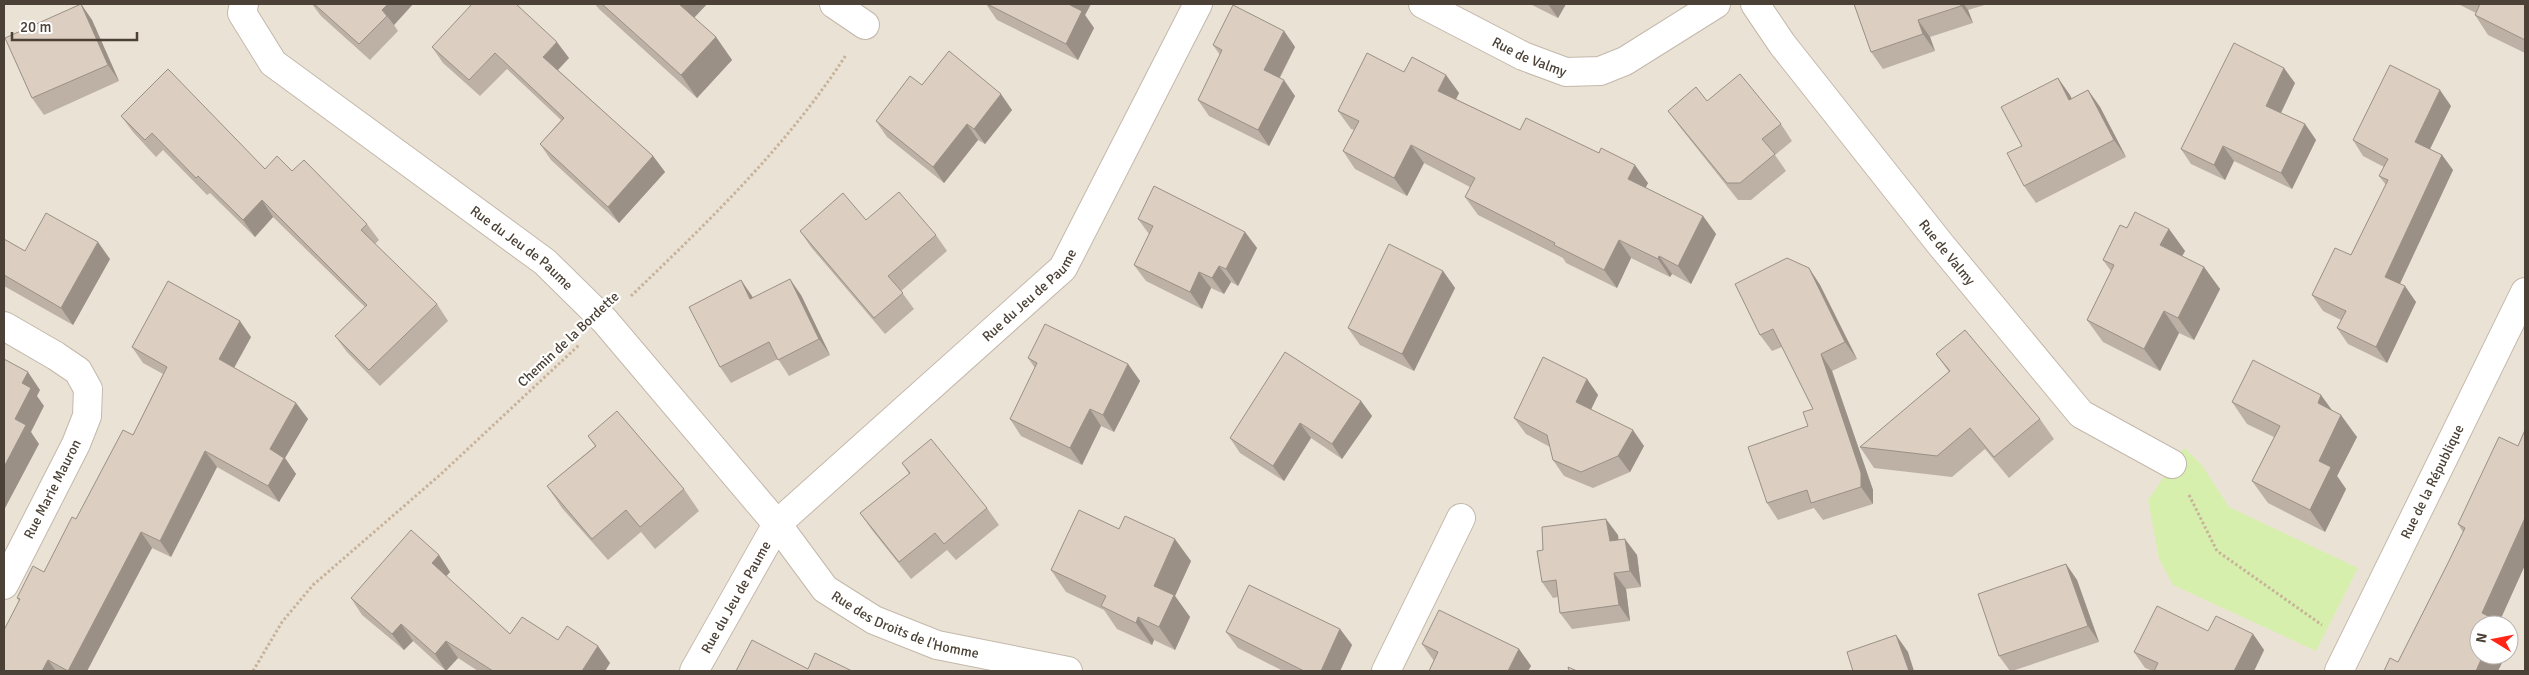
<svg xmlns="http://www.w3.org/2000/svg" width="2529" height="675" viewBox="0 0 2529 675" font-family="Signika,sans-serif">
<style>
.residential{fill:#ebe2d6;fill-rule:evenodd}
.green{fill:#d7efad}
.lines{fill:none;stroke-linecap:round;stroke-linejoin:round}
.street-casing{stroke:#c3b8aa;stroke-width:30}
.path{stroke:#c7b399;stroke-width:3;stroke-dasharray:2.5 2.5;stroke-linecap:butt}
.street{stroke:#fff;stroke-width:28}
.wall{fill:#bdb1a5}
.shaded-wall{fill:#9a9086}
.building{fill:#dccec0;stroke:#9a9086}
.labels{text-anchor:middle;stroke-width:4.5;stroke-linejoin:round;paint-order:stroke}
.street-label{font-size:14px;fill:#4b4136;stroke:#fff}
</style>
<rect width="100%" height="100%" fill="#f6f1e9"/>
<!-- residential -->
<path class="residential" d="M4,4H2525V671H4ZM2479,625H2509V655H2479Z"/>
<!-- green -->
<polygon class="green" points="2184,448 2201,464 2229,507 2358,568 2316,651 2173,585 2159,559 2148,500"/>
<g class="lines">
<!-- street casing -->
<g class="street-casing">
<g id="street">
<path id="s1" d="M244,4L242,13L273,63L545,262L605,321L777,524L825,589L874,620L937,645L1068,671"/>
<polyline points="834,4 865,25"/>
<path id="s2" d="M1423,4L1523,56L1566,72L1600,71L1625,61L1716,4"/>
<path id="s3" d="M1755,4L1782,44L1941,245L2081,414L2172,464"/>
<polyline points="4,326 56,356 78,371 88,389 87,416 76,444 4,585"/>
<path id="s4" d="M694,671L777,524L1063,268L1198,4"/>
<polyline points="1386,671 1461,518"/>
<path id="s5" d="M2339,671L2525,292"/>
</g>
</g>
<!-- path -->
<g class="path">
<path d="M631,296C708,222 788,145 846,55"/>
<polyline points="2189,495 2217,551 2322,625"/>
<polyline points="253,671 282,622 313,585 441,474 579,345"/>
</g>
<!-- street -->
<use href="#street" class="street"/>
</g>
<!-- wall -->
<g class="wall">
<polygon points="81,4 92,20 119,81 44,115 32,98"/>
<polygon points="312,4 413,4 394,25 398,31 370,60 321,16"/>
<polygon points="595,4 707,4 694,18 716,37 732,60 697,98 599,9"/>
<polygon points="986,4 1091,4 1085,15 1094,28 1078,60 997,20"/>
<polygon points="1530,4 1566,4 1558,18"/>
<polygon points="1854,4 1988,4 1968,10 1973,23 1930,37 1935,51 1883,69 1871,52"/>
<polygon points="2458,4 2525,4 2525,53 2488,35 2475,15 2476,13"/>
<polygon points="1284,31 1295,47 1280,78 1295,96 1269,146 1209,116 1198,100 1220,55 1213,45"/>
<polygon points="432,47 569,58 558,70 653,156 665,172 619,223 551,160 540,144 561,120 507,69 480,96 443,63"/>
<polygon points="1404,72 1446,75 1459,93 1456,99 1520,130 1648,183 1645,188 1703,216 1716,234 1691,284 1672,274 1670,277 1631,258 1617,288 1566,263 1563,258 1478,215 1465,197 1470,187 1424,163 1407,196 1355,169 1343,151 1354,130 1351,129 1338,111"/>
<polygon points="2058,78 2072,99 2088,90 2100,107 2126,157 2036,203 2024,186 2022,146"/>
<polygon points="2295,83 2281,113 2305,124 2316,140 2292,189 2234,161 2225,180 2191,164 2181,149"/>
<polygon points="922,85 1012,110 985,144 978,140 944,183 887,137 876,121"/>
<polygon points="1707,101 1781,124 1792,141 1775,155 1786,171 1751,200 1738,200 1680,127 1668,111"/>
<polygon points="2451,106 2430,149 2442,155 2453,170 2400,284 2416,302 2387,363 2348,344 2337,328 2341,320 2323,311 2312,295 2351,255 2386,185 2379,176 2384,167 2363,156 2353,140"/>
<polygon points="121,116 265,169 292,171 367,224 379,240 375,244 437,304 448,321 380,386 347,352 335,336 365,307 273,217 255,237 210,193 207,195 163,150 156,157 133,132"/>
<polygon points="1138,219 1245,232 1257,248 1238,286 1231,282 1224,294 1211,288 1202,309 1146,281 1134,265 1149,234"/>
<polygon points="866,220 936,235 947,251 901,291 914,309 885,334 811,247 800,231"/>
<polygon points="2127,228 2169,229 2185,251 2182,256 2204,267 2220,289 2194,340 2179,333 2160,371 2103,342 2087,320 2111,271 2103,260"/>
<polygon points="4,239 25,251 110,259 73,325 4,286"/>
<polygon points="1809,268 1820,285 1857,359 1832,371 1873,490 1873,504 1823,520 1814,508 1778,520 1767,503 1808,426 1813,409 1782,347 1772,351 1760,335"/>
<polygon points="1443,271 1455,288 1414,371 1360,345 1348,328"/>
<polygon points="741,280 753,298 801,295 830,355 789,376 778,359 731,383 720,367"/>
<polygon points="251,337 234,368 296,403 308,419 285,458 296,474 279,502 217,467 171,557 152,548 87,671 4,671 19,601 17,598 44,572 76,519 133,435 163,374 143,363 132,347"/>
<polygon points="1936,354 2040,419 2054,439 2009,478 1985,449 1952,477 1874,468 1860,447 1949,372"/>
<polygon points="1028,358 1128,364 1140,381 1114,432 1101,426 1082,465 1021,436 1010,419 1035,368"/>
<polygon points="1587,379 1598,395 1591,409 1644,446 1630,472 1593,488 1564,476 1553,460 1550,447 1526,434 1514,418"/>
<polygon points="1361,401 1372,416 1342,459 1311,438 1284,481 1240,453 1230,438"/>
<polygon points="2232,402 2332,410 2357,437 2337,476 2346,489 2325,532 2268,503 2252,481 2274,437 2247,424"/>
<polygon points="2525,430 2525,565 2499,622 2502,625 2479,625 2398,662 2447,565 2463,532 2458,524 2518,446"/>
<polygon points="588,436 684,489 699,511 655,549 641,532 608,560 562,508 547,486 595,446"/>
<polygon points="902,463 987,508 999,525 956,560 947,550 911,579 872,530 860,513 909,474"/>
<polygon points="1618,535 1618,540 1637,555 1641,587 1626,589 1630,621 1572,629 1560,613 1558,597 1553,598 1542,582"/>
<polygon points="439,555 450,572 446,576 510,634 558,640 610,663 605,671 478,671 458,658 446,671 413,641 404,650 362,615 351,598"/>
<polygon points="1191,561 1175,596 1190,617 1175,650 1154,640 1152,645 1117,629 1104,610 1066,592 1051,570"/>
<polygon points="2066,564 2077,580 2099,642 2012,671 2010,671 1999,656"/>
<polygon points="1340,629 1352,645 1340,671 1283,671 1238,648 1226,632"/>
<polygon points="2208,631 2253,634 2264,650 2254,671 2153,671 2145,668 2134,652"/>
<polygon points="1422,644 1519,649 1531,666 1528,671 1429,671 1434,661"/>
</g>
<!-- shaded-wall -->
<g class="shaded-wall">
<polygon points="81,4 92,20 119,81 108,65"/>
<polygon points="388,4 413,4 394,25 387,16 382,10"/>
<polygon points="678,4 707,4 690,22"/>
<polygon points="1071,4 1091,4 1085,15 1094,28 1078,60 1066,44"/>
<polygon points="1548,4 1566,4 1558,18"/>
<polygon points="1960,4 1964,4 1968,10 1973,23"/>
<polygon points="1918,20 1930,37 1935,51 1923,34"/>
<polygon points="1284,31 1295,47 1275,86 1264,70"/>
<polygon points="716,37 732,60 697,98 681,75"/>
<polygon points="557,42 569,58 555,73 543,57"/>
<polygon points="2284,68 2295,83 2277,121 2266,106"/>
<polygon points="1446,75 1459,93 1451,109 1438,91"/>
<polygon points="2058,78 2070,95 2081,117 2069,100"/>
<polygon points="1284,80 1295,96 1269,146 1258,130"/>
<polygon points="2088,90 2100,107 2126,157 2114,140"/>
<polygon points="2440,90 2451,106 2426,157 2415,142"/>
<polygon points="1001,94 1012,110 985,144 974,129"/>
<polygon points="967,124 978,140 944,183 933,167"/>
<polygon points="2305,124 2316,140 2292,189 2281,173"/>
<polygon points="1411,145 1424,163 1407,196 1394,178"/>
<polygon points="2223,146 2234,161 2225,180 2214,165"/>
<polygon points="2442,155 2453,170 2396,292 2385,277"/>
<polygon points="653,156 665,172 619,223 608,207"/>
<polygon points="1635,165 1648,183 1641,197 1628,179"/>
<polygon points="262,200 273,217 255,237 243,220"/>
<polygon points="1703,216 1716,234 1691,284 1678,266"/>
<polygon points="2169,229 2185,251 2176,267 2160,245"/>
<polygon points="1245,232 1257,248 1238,286 1226,269"/>
<polygon points="1619,240 1631,258 1617,288 1604,270"/>
<polygon points="98,242 110,259 73,325 61,308"/>
<polygon points="1659,256 1672,274 1670,277 1658,259"/>
<polygon points="1219,266 1231,282 1224,294 1212,278"/>
<polygon points="2204,267 2220,289 2194,340 2178,318"/>
<polygon points="1809,268 1820,285 1857,359 1845,342"/>
<polygon points="1443,271 1455,288 1414,371 1402,354"/>
<polygon points="1199,272 1211,288 1202,309 1190,292"/>
<polygon points="790,279 801,295 830,355 819,339"/>
<polygon points="741,280 752,296 761,315 750,299"/>
<polygon points="2405,286 2416,302 2387,363 2376,347"/>
<polygon points="2164,311 2179,333 2160,371 2144,349"/>
<polygon points="240,321 251,337 230,375 219,359"/>
<polygon points="1821,354 1832,371 1873,490 1873,504 1861,487"/>
<polygon points="1128,364 1140,381 1114,432 1103,415"/>
<polygon points="28,372 40,390 37,396 44,406 31,432 39,444 4,510 4,467 22,383"/>
<polygon points="1587,379 1598,395 1587,418 1576,402"/>
<polygon points="2321,395 2337,417 2318,403"/>
<polygon points="1361,401 1372,416 1342,459 1332,444"/>
<polygon points="296,403 308,419 285,458 296,474 279,502 268,486 270,449"/>
<polygon points="1090,409 1101,426 1082,465 1070,448"/>
<polygon points="2341,415 2357,437 2337,476 2346,489 2325,532 2310,510 2319,461"/>
<polygon points="1300,423 1311,438 1284,481 1273,466"/>
<polygon points="1633,430 1644,446 1630,472 1618,456"/>
<polygon points="205,451 217,467 171,557 160,541"/>
<polygon points="2525,518 2525,565 2498,625 2482,613"/>
<polygon points="1606,519 1618,535 1621,557 1610,541"/>
<polygon points="141,532 152,548 87,671 68,671"/>
<polygon points="1175,539 1191,561 1175,596 1190,617 1175,650 1159,627 1154,586"/>
<polygon points="1625,539 1637,555 1641,587 1630,571"/>
<polygon points="439,555 450,572 443,580 432,563"/>
<polygon points="2066,564 2077,580 2099,642 2088,626"/>
<polygon points="1614,573 1626,589 1630,621 1619,605"/>
<polygon points="1138,617 1154,640 1152,645 1136,623"/>
<polygon points="401,624 413,641 404,650 392,634"/>
<polygon points="1340,629 1352,645 1340,671 1321,671"/>
<polygon points="2253,634 2264,650 2254,671 2234,671"/>
<polygon points="1896,635 1908,652 1914,671 1909,671"/>
<polygon points="2509,635 2513,641 2509,648"/>
<polygon points="446,641 458,658 446,671 435,654"/>
<polygon points="598,646 610,663 605,671 582,671"/>
<polygon points="1519,649 1531,666 1528,671 1508,671"/>
<polygon points="2483,655 2506,655 2498,671 2476,671"/>
<polygon points="48,660 56,671 42,671"/>
</g>
<!-- building -->
<g class="building">
<polygon points="81,4 108,65 32,98 5,38"/>
<polygon points="314,4 388,4 382,10 387,16 359,44"/>
<polygon points="472,4 516,4 557,42 543,57 653,156 608,207 540,144 564,118 495,53 469,80 432,47"/>
<polygon points="602,4 679,4 716,37 681,75"/>
<polygon points="987,4 1071,4 1070,5 1082,11 1066,44"/>
<polygon points="1854,4 1960,4 1961,6 1918,20 1923,34 1871,52"/>
<polygon points="2480,4 2525,4 2525,40 2475,15"/>
<polygon points="1233,5 1284,31 1264,70 1284,80 1258,130 1198,100 1222,50 1213,45"/>
<polygon points="2234,43 2284,68 2266,106 2305,124 2281,173 2223,146 2214,165 2181,149"/>
<polygon points="949,51 1001,94 974,129 967,124 933,167 876,121 910,76 922,85"/>
<polygon points="1367,53 1404,72 1412,57 1446,75 1438,91 1520,130 1526,118 1599,153 1601,148 1635,165 1628,179 1703,216 1678,266 1659,256 1658,259 1619,240 1604,270 1554,245 1555,243 1465,197 1475,178 1411,145 1394,178 1343,151 1359,121 1338,111"/>
<polygon points="2390,65 2440,90 2415,142 2442,155 2385,277 2405,286 2376,347 2337,328 2346,311 2312,295 2335,248 2351,255 2388,180 2379,176 2388,159 2353,140"/>
<polygon points="168,69 265,169 277,156 292,171 304,160 367,224 361,230 437,304 369,370 335,336 367,305 262,200 243,220 198,176 196,178 152,133 145,140 121,116"/>
<polygon points="1740,74 1781,124 1762,139 1775,154 1740,183 1727,183 1668,111 1696,87 1707,101"/>
<polygon points="2058,78 2069,100 2088,90 2114,140 2024,186 2007,153 2022,146 2001,107"/>
<polygon points="1154,186 1245,232 1226,269 1219,266 1212,278 1199,272 1190,292 1134,265 1153,226 1138,219"/>
<polygon points="899,192 936,235 888,276 903,293 874,318 800,231 843,193 866,220"/>
<polygon points="2135,212 2169,229 2160,245 2204,267 2178,318 2164,311 2144,349 2087,320 2114,265 2103,260 2120,225 2127,228"/>
<polygon points="46,213 98,242 61,308 4,275 4,239 25,251"/>
<polygon points="1389,244 1443,271 1402,354 1348,328"/>
<polygon points="1787,258 1809,268 1845,342 1821,354 1861,473 1861,487 1811,503 1807,490 1767,503 1748,447 1808,426 1803,412 1813,409 1773,329 1760,335 1735,284"/>
<polygon points="790,279 819,339 778,360 769,342 720,367 689,307 741,280 750,299"/>
<polygon points="168,281 240,321 219,359 296,403 270,449 284,458 268,486 205,451 160,541 141,532 68,671 48,660 42,671 4,671 4,630 20,599 17,598 33,566 44,572 72,517 76,519 123,430 133,435 167,367 132,347"/>
<polygon points="1045,324 1128,364 1103,415 1090,409 1070,448 1010,419 1037,363 1028,358"/>
<polygon points="1965,330 2040,419 1994,457 1970,428 1937,456 1860,447 1950,371 1936,354"/>
<polygon points="1285,352 1361,401 1332,444 1300,423 1273,466 1230,438"/>
<polygon points="1543,357 1587,379 1576,402 1633,430 1618,456 1581,472 1553,460 1547,435 1514,418"/>
<polygon points="4,359 28,372 22,383 31,388 15,419 26,425 4,467"/>
<polygon points="2253,360 2321,395 2318,403 2341,415 2319,461 2331,467 2310,510 2252,481 2280,426 2232,402"/>
<polygon points="617,411 684,489 640,527 626,510 592,539 547,486 596,446 588,436"/>
<polygon points="2525,430 2525,518 2482,613 2500,622 2498,625 2479,625 2479,655 2483,655 2476,671 2384,671 2390,658 2398,662 2447,565 2465,528 2458,524 2499,437 2518,446"/>
<polygon points="931,439 987,508 944,544 935,533 899,562 860,513 910,473 902,463"/>
<polygon points="1079,510 1119,529 1125,516 1175,539 1154,586 1174,595 1159,627 1138,617 1136,623 1101,606 1106,596 1051,570"/>
<polygon points="1606,519 1610,541 1625,539 1630,571 1614,573 1619,605 1560,613 1556,580 1542,582 1537,551 1543,550 1542,527"/>
<polygon points="411,530 439,555 432,563 510,634 522,617 558,640 567,626 598,646 582,671 493,671 446,641 435,654 401,624 392,634 351,598"/>
<polygon points="2066,564 2088,626 1999,656 1978,594"/>
<polygon points="1249,585 1340,629 1321,671 1304,671 1226,632"/>
<polygon points="2157,606 2208,631 2216,616 2253,634 2234,671 2154,671 2158,663 2134,652"/>
<polygon points="1439,610 1519,649 1508,671 1429,671 1438,652 1422,644"/>
<polygon points="1896,635 1909,671 1853,671 1847,652"/>
<polygon points="752,640 808,669 815,653 852,671 736,671"/>
<polygon points="1568,667 1577,671 1569,671"/>
</g>
<g class="labels">
<!-- street labels -->
<g class="street-label">
<text dy="5" stroke="none"><textPath href="#s2" startOffset="119">Rue de Valmy</textPath></text>
<text dy="5" stroke="none"><textPath href="#s1" startOffset="378">Rue du Jeu de Paume</textPath></text>
<text dy="5" stroke="none"><textPath href="#s3" startOffset="314">Rue de Valmy</textPath></text>
<text dy="5" stroke="none"><textPath href="#s4" startOffset="510">Rue du Jeu de Paume</textPath></text>
<text transform="translate(568 339) rotate(-43)" y="5">Chemin de la Bordette</text>
<text dy="5" stroke="none"><textPath href="#s5" startOffset="211">Rue de la République</textPath></text>
<text transform="translate(52 489) rotate(-63)" y="5">Rue Marie Mauron</text>
<text dy="5" stroke="none"><textPath href="#s4" startOffset="85">Rue du Jeu de Paume</textPath></text>
<text dy="5" stroke="none"><textPath href="#s1" startOffset="925">Rue des Droits de l'Homme</textPath></text>
</g>
</g>
<!-- border -->
<rect width="2529" height="675" fill="none" stroke="#4b4136" stroke-width="10"/>
<!-- north arrow -->
<g transform="translate(2494 640) rotate(280)"><circle r="24" fill="#ffffff" stroke="#b7b3af"/>
<path d="M0-4L9 19L0 12L-9 19Z" fill="#ff2517"/>
<text y="-8" font-size="14" font-weight="bold" text-anchor="middle" fill="#4b4136">N</text>
</g>
<!-- scale -->
<path d="M12 32v8h125v-8" fill="none" stroke="#4b4136" stroke-width="2.5"/>
<text x="20" y="32" font-size="15" fill="#4b4136" stroke="#ffffff" stroke-width="4" paint-order="stroke">20 m</text>
</svg>
